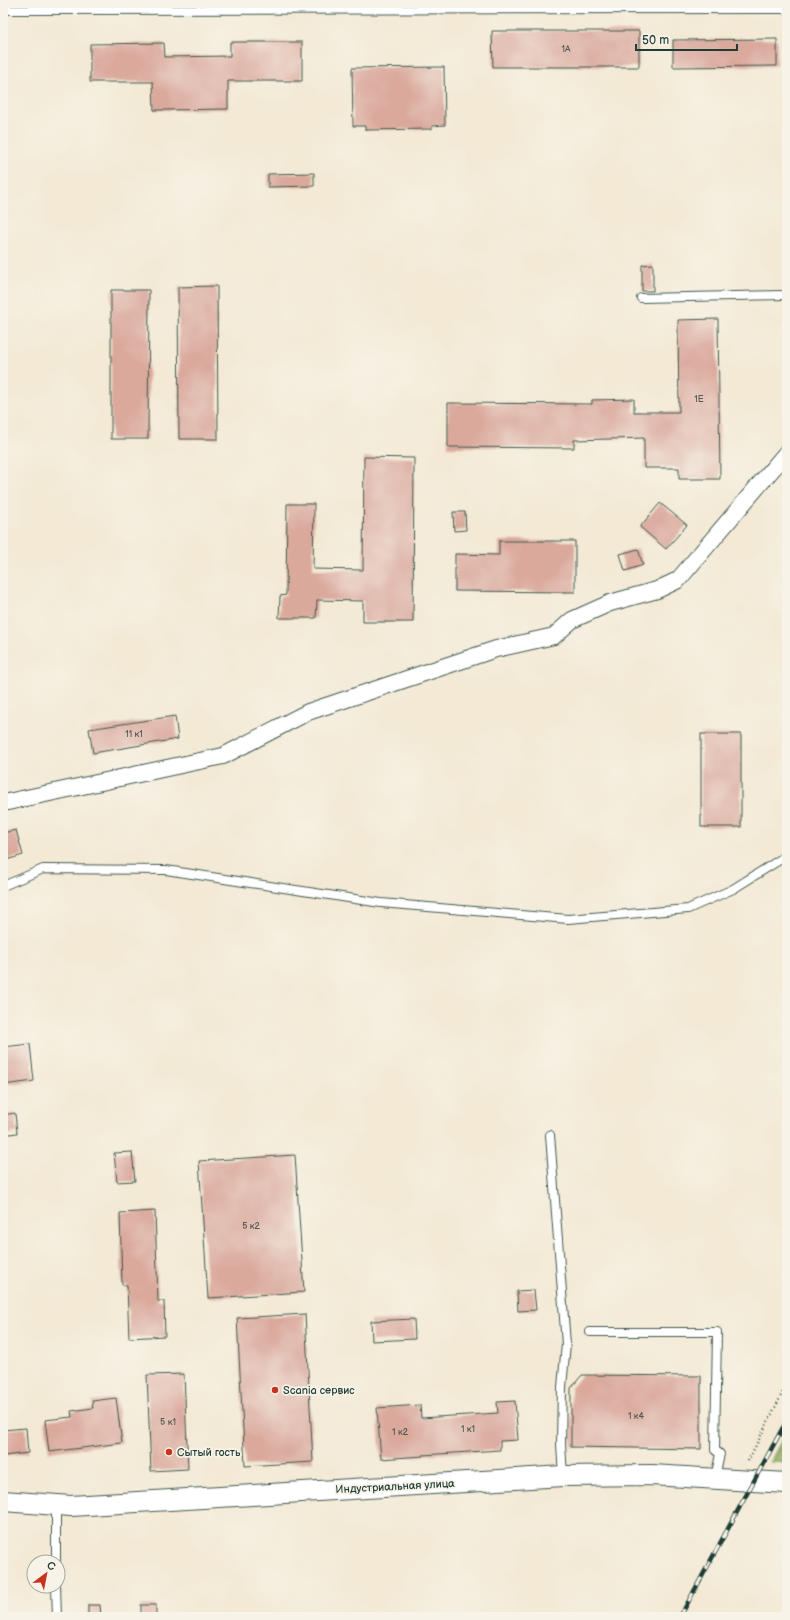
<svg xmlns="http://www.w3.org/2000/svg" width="790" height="1620" viewBox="0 0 790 1620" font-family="'Balsamiq Sans',sans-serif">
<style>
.forest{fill:#92ac5f;stroke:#58744a}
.building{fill:#daa99c}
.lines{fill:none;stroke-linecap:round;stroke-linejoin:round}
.service-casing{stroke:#3f574c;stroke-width:10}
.minor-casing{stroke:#3f574c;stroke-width:18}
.tertiary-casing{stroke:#3f574c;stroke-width:22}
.path{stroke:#3f574c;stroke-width:2.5;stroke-dasharray:1 3;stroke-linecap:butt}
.service{stroke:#fff;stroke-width:8}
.minor{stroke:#fff;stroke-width:16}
.tertiary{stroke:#fff;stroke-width:20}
.rail-casing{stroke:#1f3d34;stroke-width:4.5}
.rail{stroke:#f7f3e8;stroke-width:3;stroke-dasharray:9;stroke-linecap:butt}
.poi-dot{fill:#c8321e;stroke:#f7f3e8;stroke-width:1.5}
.labels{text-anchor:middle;stroke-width:3.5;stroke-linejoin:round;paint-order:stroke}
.number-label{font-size:9px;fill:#4e584e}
.poi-label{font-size:11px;fill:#1f3d34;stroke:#f7f3e8;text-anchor:start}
.street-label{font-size:11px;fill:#1f3d34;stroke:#f7f3e8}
</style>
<rect width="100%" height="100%" fill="#f7f3e8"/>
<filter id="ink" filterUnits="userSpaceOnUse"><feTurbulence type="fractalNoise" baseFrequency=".025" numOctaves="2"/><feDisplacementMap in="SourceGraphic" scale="8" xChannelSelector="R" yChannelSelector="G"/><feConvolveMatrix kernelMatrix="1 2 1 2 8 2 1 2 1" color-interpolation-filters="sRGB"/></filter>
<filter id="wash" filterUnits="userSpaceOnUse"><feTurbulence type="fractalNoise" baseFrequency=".012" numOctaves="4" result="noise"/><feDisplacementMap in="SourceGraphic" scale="16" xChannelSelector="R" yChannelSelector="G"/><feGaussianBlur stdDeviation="0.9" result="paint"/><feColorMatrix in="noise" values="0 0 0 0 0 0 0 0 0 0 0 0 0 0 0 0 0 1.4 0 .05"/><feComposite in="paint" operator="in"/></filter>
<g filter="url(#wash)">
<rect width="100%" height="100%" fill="#f3e9d4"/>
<!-- forest -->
<polygon class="forest" points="787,1431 787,1463 770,1462"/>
<g id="blocks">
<!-- building -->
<g class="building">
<polygon points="492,31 639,31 639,67 493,67"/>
<polygon points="777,39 777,66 673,67 673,40"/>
<polygon points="230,42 302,42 302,81 228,81 228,109 166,110 154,110 153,82 90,82 90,44 164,43 165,57 230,56"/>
<polygon points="444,67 445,125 432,126 432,129 365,130 365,126 353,126 352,68"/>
<polygon points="314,173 314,186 268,187 268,174"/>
<polygon points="653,264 653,291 642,291 642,265"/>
<polygon points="217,286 218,439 179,439 178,287"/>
<polygon points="111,290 149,290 148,439 111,439"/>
<polygon points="718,319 720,479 679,479 679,468 644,468 644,438 574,440 574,448 448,447 448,403 592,404 592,400 634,399 634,412 679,412 678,320"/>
<polygon points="364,457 414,458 413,622 363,622 363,601 317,600 316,618 279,618 280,596 286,595 287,504 314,504 313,569 363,570"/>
<polygon points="660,503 687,525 666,549 640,527"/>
<polygon points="453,512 465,512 466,530 454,531"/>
<polygon points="499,541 575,541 575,592 455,591 455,554 499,555"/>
<polygon points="638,549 643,565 625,571 620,554"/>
<polygon points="175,716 178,739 93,753 89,729"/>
<rect x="701" y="734" width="40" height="93"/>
<polygon points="16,830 23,855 3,861 3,833"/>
<polygon points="30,1044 34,1081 3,1085 3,1047"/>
<polygon points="15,1113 17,1133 3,1135 3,1115"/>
<polygon points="132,1152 135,1181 117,1182 114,1153"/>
<polygon points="295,1155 304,1292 208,1298 199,1161"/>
<polygon points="155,1211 158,1301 164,1301 165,1336 129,1338 127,1285 122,1285 120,1213"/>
<polygon points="534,1290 536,1310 518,1311 517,1291"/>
<polygon points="305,1314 313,1462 245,1466 237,1318"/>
<polygon points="414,1319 415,1339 372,1341 371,1321"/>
<polygon points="184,1374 188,1469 151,1471 147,1375"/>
<polygon points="582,1375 701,1376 701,1449 571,1447 571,1388"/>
<polygon points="116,1398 122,1443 49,1452 45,1420 72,1417 71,1411 93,1408 92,1401"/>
<polygon points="515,1401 518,1440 500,1441 500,1450 423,1455 423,1456 381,1459 377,1408 420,1405 421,1418 498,1413 497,1402"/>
<polygon points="26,1428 28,1453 3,1456 3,1430"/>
<polygon points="88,1605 100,1605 101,1617 88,1617"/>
<rect x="141" y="1605" width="15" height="12"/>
</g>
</g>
</g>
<g filter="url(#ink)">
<use href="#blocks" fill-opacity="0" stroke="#3f574c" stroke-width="1"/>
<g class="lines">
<!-- service casing -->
<g class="service-casing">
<g id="service">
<polyline points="3,10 787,9"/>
<polyline points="641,298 787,295"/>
<polyline points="3,886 43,869 166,870 381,903 568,919 688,909 733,889 781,859 787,852"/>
<polyline points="550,1135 566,1344 562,1387 561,1444 563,1476"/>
<polyline points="590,1332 717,1332 715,1450 720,1454 715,1478"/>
<polyline points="56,1506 56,1562"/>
<polyline points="56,1586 57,1617"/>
</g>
</g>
<!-- minor casing -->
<g class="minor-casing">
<polyline id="minor" points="3,803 223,756 308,712 496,649 554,636 572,620 610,603 657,590 678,580 787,452"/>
</g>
<!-- tertiary casing -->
<g class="tertiary-casing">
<polyline id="tertiary" points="3,1501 71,1506 563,1476 652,1475 787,1483"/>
</g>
<!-- path -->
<polyline class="path" points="748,1461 787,1384"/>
<!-- service -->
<use href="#service" class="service"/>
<!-- minor -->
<use href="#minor" class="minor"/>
<!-- tertiary -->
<use href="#tertiary" class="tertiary"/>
<!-- rail casing -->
<g class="rail-casing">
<polyline id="rail" points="680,1617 787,1420"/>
</g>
<!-- rail -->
<use href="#rail" class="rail"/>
</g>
</g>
<!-- markers -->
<g class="poi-dot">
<circle cx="275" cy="1390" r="4"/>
<circle cx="169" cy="1452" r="4"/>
</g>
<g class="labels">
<!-- number labels -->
<g class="number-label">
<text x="566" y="52">1А</text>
<text x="699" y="402">1Е</text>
<text x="134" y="737">11 к1</text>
<text x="251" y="1229">5 к2</text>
<text x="636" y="1419">1 к4</text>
<text x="168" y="1425">5 к1</text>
<text x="468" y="1432">1 к1</text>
<text x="400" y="1435">1 к2</text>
</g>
<!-- poi labels -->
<g class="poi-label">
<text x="283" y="1394">Scania сервис</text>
<text x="177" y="1456">Сытый гость</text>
</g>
<!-- street labels -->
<g class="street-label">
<text transform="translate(395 1486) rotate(-3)" y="4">Индустриальная улица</text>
</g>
</g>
<!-- margin -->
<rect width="790" height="1620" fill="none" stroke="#f7f3e8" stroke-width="16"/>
<!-- north arrow -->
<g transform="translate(46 1574) rotate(32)"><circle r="19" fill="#f7f3e8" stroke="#a1aaa0"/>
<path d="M0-3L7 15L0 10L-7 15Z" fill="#c8321e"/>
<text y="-6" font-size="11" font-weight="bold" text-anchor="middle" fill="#1f3d34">С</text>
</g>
<!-- scale -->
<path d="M636 44v6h101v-6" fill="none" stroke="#1f3d34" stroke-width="2"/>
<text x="642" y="44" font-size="12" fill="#1f3d34" stroke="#f7f3e8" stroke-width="3" paint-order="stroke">50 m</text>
</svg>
